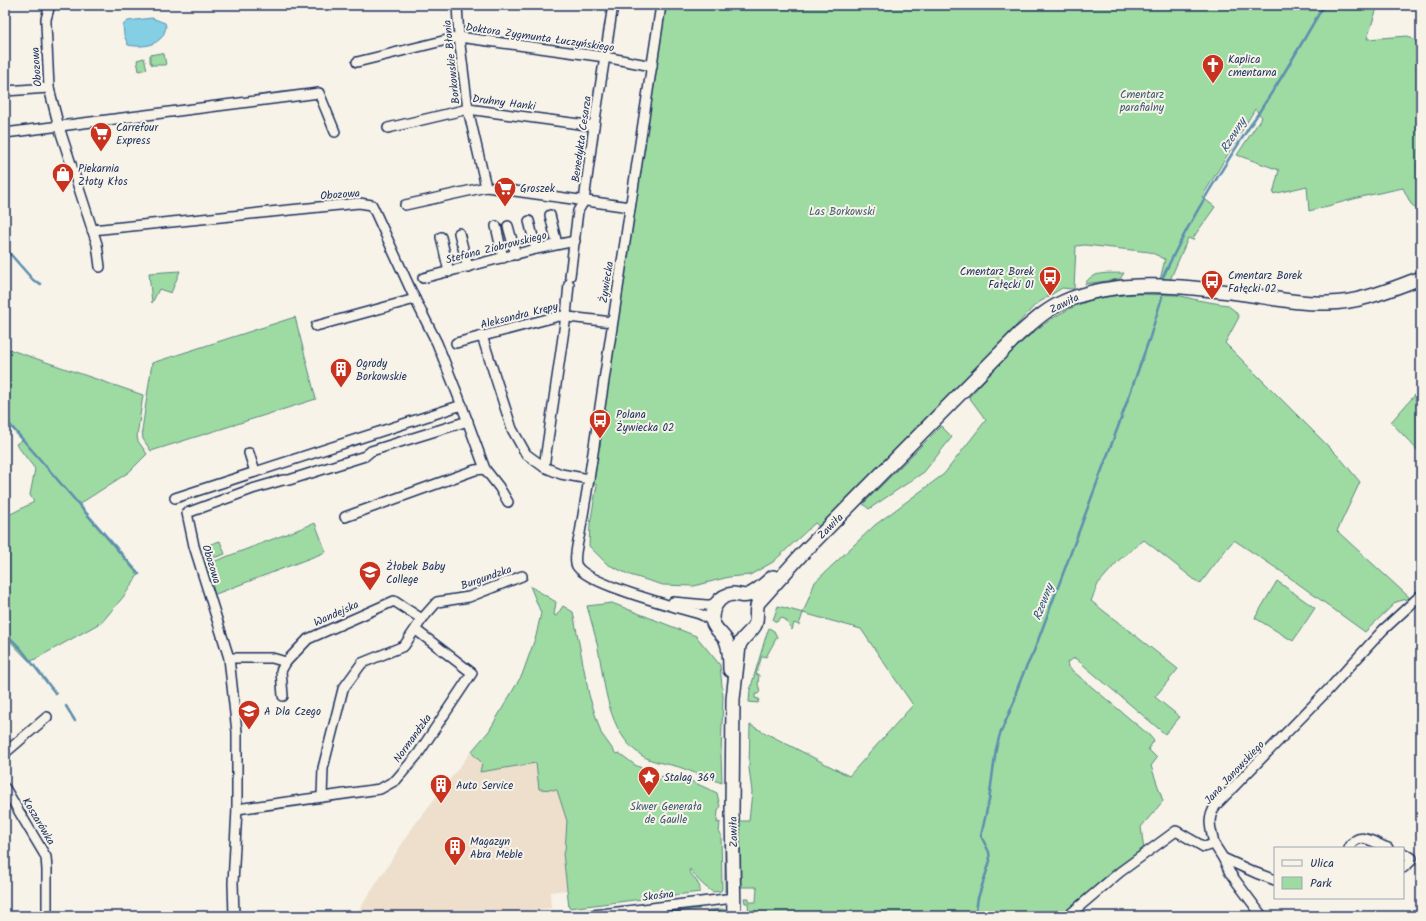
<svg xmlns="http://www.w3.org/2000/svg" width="1426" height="921" viewBox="0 0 1426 921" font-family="Kalam,sans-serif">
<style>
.built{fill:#eedfcc}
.green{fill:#9edba2;stroke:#5c8580}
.water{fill:#85cfe5;stroke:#5b8faf}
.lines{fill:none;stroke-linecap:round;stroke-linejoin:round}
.stream{stroke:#5b8faf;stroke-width:2.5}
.street-casing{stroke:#1b2f5e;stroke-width:12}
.secondary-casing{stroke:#1b2f5e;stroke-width:16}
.street{stroke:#f7f3e8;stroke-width:9}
.secondary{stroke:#f7f3e8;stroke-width:13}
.labels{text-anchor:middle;stroke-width:4;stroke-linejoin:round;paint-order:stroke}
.street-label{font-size:11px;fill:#1b2f5e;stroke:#f7f3e8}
.poi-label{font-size:11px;fill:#1b2f5e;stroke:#f7f3e8;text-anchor:start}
.park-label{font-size:11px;fill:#3c5a6f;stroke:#f7f3e8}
.water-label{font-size:12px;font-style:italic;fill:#365780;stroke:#f7f3e8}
</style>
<rect width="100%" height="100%" fill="#f7f3e8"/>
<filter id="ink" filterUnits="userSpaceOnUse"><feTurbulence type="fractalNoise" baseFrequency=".025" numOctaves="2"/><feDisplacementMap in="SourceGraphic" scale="8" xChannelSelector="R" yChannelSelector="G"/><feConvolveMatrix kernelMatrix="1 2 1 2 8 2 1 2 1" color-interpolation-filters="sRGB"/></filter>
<g filter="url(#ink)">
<!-- built -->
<g class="built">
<polygon points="471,752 482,763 481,772 536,763 557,790 567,821 565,852 563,853 567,890 550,892 551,908 482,916 355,916 415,824"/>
<polygon points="722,909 722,916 668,916 708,911"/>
</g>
<!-- green -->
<g class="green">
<polygon points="665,5 1378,5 1367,39 1408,36 1421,45 1421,212 1420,212 1411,204 1403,188 1365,196 1309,211 1307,186 1273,194 1279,170 1237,155 1262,117 1255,109 1202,197 1215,207 1195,235 1193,240 1188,238 1170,280 1160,280 1165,259 1150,252 1085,245 1076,246 1074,289 1072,289 1062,288 1035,305 984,361 822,529 815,523 773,562 750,575 729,577 694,586 663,585 630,575 607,564 589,546 590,524 597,485 593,484 598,447 600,447 601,437 600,436"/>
<polygon points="161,53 164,54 166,65 152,65 150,62 150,55"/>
<polygon points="144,58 147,69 139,71 137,60"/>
<polygon points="180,271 171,293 159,289 152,303 149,273"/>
<path d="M1124,273L1120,279L1085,284C1092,270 1111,274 1124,273Z"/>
<path d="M1138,294L1177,295L1197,300L1227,305L1235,311L1239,317L1225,343L1341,459L1360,482L1337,531L1410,598L1396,602L1365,632L1282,572L1234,540L1227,548L1200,584L1144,540L1119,560L1098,584L1091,601L1178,669L1155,697L1180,717L1165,734L1075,658L1067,662L1068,667L1149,735L1154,741L1148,749L1157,758L1151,766L1163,801L1141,827L1144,851L1104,878L1063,916H749L748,903H745L744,898H749V902H756L757,887H741L740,821H749L752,792L749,768L750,725L849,776L913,705L861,629L803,613L799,625L794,623L792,630L785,619L780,618L777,622L773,620L778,606L803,613L815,582L875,525L944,474L986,420L969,397C1003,361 1038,318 1086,302C1103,296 1121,295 1138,294Z"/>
<polygon points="295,317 316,399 151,451 143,439 142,430 152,363"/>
<polygon points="5,348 143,395 137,436 138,441 147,454 129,472 78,505 138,575 124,596 102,622 30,662 5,636 5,517 34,502 30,495 35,469 16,444 22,440 5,421"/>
<polygon points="1421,388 1421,454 1391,422"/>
<polygon points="941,426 952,437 924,472 869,509 863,504"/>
<polygon points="315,523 326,552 213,595 206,573 205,565"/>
<polygon points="220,541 225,554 213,558 208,545"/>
<polygon points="1277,581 1315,608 1293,641 1255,618"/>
<path d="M530,586L556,602L554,615L556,616L563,606L573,612L589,695L601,733L616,754L619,753L635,765L655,774L656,779L659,780L662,776L668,777L674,782L686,785L682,780L683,778L693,782L717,793L720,807L718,810L717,823L720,822L719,833L721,834L722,889L721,891L713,892C703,886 696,878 690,869L689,871C693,878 701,883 700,892L569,908L563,853L565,851L567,821L557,790L539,789L536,763L480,772L482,763L471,752L489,731L522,675L536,636L541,613Z"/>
<path d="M612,603L696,636L720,665L723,697L721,754L722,783C708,778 693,772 679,767C666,763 653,763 641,755C607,732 605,684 598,648C595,634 591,620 587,606Z"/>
<polygon points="769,628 774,631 777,637 766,657 762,656 756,674 759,675 758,684 760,691 758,694 755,694 755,698 759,699 758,703 749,702 750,690 766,636"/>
<polygon points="727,840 727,889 725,892 725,841"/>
<polygon points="696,907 700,909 655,915 656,912"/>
<polygon points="723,909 726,911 727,916 721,916 721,910 707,913 708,910"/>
</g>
<!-- water -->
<path class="water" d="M152,18L165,23L166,27C165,31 163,37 160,39C152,47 138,47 128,45L124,35L123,25L128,21Z"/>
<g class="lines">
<!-- stream -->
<g class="stream">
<polyline points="5,248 34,281 41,284"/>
<path d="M1163,277C1194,209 1236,148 1276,86C1293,59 1308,32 1324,5"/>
<polyline points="5,419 139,574"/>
<polyline points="5,633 21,649 56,694"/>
<polyline points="66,706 75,721"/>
<polyline points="975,916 978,898 990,861 989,852 981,836 989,800 996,749 1000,734 1015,700 1016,692 1023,674 1034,651 1118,427 1150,337 1162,297"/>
</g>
<!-- street casing -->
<g class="street-casing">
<g id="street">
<polyline points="50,5 46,19 46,24 49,88 59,127 97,244 100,267"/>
<polyline points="457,5 459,37 468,109 486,187"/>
<path d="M661,5L589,479C586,497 583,515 580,533C578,542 574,555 576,564C582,582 659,602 678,608C691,612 705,613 714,624"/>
<polyline points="357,62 459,37 605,57 652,66"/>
<polyline points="5,91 49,88"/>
<polyline points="388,128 468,109 594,126"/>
<polyline points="5,133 319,93 335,132"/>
<polyline points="405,205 486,187 630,207"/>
<polyline points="550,215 557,244"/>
<polyline points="529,221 536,249"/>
<polyline points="496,226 503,258"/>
<polyline points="508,226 516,255"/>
<polyline points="92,230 359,203 372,205 415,299 437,343 459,398 485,469 499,487 508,502"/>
<polyline points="459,233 468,267"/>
<polyline points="441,237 449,272"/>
<polyline points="570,276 578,211 584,201 594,126 613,5"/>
<polyline points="423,278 536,249 575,241"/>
<polyline points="316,326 415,299"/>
<polyline points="482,336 512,429 526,454 544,467 561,474 589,479"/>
<polyline points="456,343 559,316 612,322"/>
<polyline points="249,453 255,472"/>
<polyline points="544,467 566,316 569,284"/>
<polyline points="175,498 462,405"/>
<polyline points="345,517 475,470 485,469"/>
<polyline points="673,602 706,605 711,605 718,601"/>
<polyline points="229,658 272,658 286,662 308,639 394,601 422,619"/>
<polyline points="283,696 281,671 286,662"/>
<polyline points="5,753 47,717"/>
<polyline points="5,788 46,857 47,870 47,916"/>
<polyline points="322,797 323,768 343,689 362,663 404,646 422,619 437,602 469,597 522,576"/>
<polyline points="237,809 380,789 396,780 418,754 472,673 416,630"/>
<polyline points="1214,844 1223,858 1230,873 1262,916"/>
<path d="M1349,848C1359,829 1373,843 1388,848"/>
<polyline points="1403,853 1409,856 1412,858 1410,862 1403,868"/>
<polyline points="1223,858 1256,873 1275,880"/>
<polyline points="234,916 233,883 237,809 237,732 229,658 194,546 187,513 252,489 283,480 289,480 365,456 371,451 468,421"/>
<polyline points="585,916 734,898"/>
<path d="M1068,916L1120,872L1176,831L1204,847L1214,844C1211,828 1206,820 1216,805L1329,689L1383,630L1421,595"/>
</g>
</g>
<!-- secondary casing -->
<g class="secondary-casing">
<g id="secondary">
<path d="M730,670C730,661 730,649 726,640C722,634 716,630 713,623C709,610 719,595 733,594C738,594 743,597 748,595C757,592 765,583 773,577"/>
<path d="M734,916L732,813L733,699L739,646C742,637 751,633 755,625C758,618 755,610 758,603L801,555L1019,334C1033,322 1047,309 1063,302C1119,276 1193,287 1252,295C1277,299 1302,304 1328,303C1360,303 1391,289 1421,278"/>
</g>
</g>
<!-- street -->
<use href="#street" class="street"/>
<!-- secondary -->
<use href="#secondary" class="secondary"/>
</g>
</g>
<!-- icons -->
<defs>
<g id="church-pin" transform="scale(1.15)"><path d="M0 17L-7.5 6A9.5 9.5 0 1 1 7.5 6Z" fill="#c8321e" stroke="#f7f3e8"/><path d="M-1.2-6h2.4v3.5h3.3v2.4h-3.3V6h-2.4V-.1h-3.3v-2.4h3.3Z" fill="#fff"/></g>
<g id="supermarket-pin" transform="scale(1.15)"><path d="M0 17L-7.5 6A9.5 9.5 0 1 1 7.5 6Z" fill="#c8321e" stroke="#f7f3e8"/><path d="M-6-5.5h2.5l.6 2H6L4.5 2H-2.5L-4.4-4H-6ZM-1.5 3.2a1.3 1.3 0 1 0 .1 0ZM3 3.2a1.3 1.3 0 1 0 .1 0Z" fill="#fff"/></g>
<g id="shop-pin" transform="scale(1.15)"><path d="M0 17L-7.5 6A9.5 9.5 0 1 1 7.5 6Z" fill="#c8321e" stroke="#f7f3e8"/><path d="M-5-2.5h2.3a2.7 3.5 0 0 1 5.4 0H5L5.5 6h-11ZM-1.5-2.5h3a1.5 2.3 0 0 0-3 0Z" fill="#fff"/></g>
<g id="bus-pin" transform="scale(1.15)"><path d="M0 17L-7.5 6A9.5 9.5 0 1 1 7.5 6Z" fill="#c8321e" stroke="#f7f3e8"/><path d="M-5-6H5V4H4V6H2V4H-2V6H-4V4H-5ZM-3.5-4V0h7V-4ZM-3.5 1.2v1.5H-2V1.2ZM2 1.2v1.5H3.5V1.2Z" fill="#fff"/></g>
<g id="building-pin" transform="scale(1.15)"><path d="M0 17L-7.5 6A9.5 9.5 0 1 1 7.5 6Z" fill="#c8321e" stroke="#f7f3e8"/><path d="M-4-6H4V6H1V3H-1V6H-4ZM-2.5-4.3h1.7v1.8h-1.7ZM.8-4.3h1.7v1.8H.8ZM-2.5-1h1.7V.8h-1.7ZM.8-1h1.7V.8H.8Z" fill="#fff"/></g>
<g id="school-pin" transform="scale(1.15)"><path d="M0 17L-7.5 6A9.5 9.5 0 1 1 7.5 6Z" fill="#c8321e" stroke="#f7f3e8"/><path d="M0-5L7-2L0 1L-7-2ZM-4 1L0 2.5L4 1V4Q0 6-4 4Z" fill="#fff"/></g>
<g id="sight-pin" transform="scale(1.15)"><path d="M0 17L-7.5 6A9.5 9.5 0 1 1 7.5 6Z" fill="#c8321e" stroke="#f7f3e8"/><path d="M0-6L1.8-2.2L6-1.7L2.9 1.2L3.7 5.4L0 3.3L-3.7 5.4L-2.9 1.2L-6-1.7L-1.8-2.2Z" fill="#fff"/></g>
</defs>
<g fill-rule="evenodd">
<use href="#church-pin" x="1213" y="65"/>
<use href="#supermarket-pin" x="101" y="133"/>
<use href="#shop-pin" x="63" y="174"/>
<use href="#supermarket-pin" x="505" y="188"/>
<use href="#bus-pin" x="1050" y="277"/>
<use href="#bus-pin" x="1212" y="281"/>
<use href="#building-pin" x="341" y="369"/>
<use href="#bus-pin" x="600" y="420"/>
<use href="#school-pin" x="370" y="572"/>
<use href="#school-pin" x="249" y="711"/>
<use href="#sight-pin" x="649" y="777"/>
<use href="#building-pin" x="441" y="785"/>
<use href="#building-pin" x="455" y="847"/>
</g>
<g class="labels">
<!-- street labels -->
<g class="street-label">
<text transform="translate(540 37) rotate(8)" y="4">Doktora Zygmunta Łuczyńskiego</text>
<text transform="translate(451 62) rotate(-96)" y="4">Borkowskie Błonia</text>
<text transform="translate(36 67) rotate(-94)" y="4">Obozowa</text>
<text transform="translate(504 102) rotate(7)" y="4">Druhny Hanki</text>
<text transform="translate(581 139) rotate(-82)" y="4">Benedykta Cesarza</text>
<text transform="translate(340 194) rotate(-4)" y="4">Obozowa</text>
<text transform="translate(496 247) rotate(-14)" y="4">Stefana Ziobrowskiego</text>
<text transform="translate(606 282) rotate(-81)" y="4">Żywiecka</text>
<text transform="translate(1064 303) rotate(-26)" y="4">Zawiła</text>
<text transform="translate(519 315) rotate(-14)" y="4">Aleksandra Krępy</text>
<text transform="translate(830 526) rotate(-45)" y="4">Zawiła</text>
<text transform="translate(212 564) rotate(73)" y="4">Obozowa</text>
<text transform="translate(486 577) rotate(-19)" y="4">Burgundzka</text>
<text transform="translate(336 613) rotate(-24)" y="4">Wandejska</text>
<text transform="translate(412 738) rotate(-54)" y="4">Normandzka</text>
<text transform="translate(1234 772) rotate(-47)" y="4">Jana Janowskiego</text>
<text transform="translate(39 821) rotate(59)" y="4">Koszarówka</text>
<text transform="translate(733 832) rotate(-91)" y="4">Zawiła</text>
<text transform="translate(658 895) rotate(-7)" y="4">Skośna</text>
</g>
<!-- poi labels -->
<g class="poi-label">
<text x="1228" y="63">Kaplica<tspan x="1228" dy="13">cmentarna</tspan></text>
<text x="116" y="131">Carrefour<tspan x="116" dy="13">Express</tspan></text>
<text x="78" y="172">Piekarnia<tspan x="78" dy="13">Złoty Kłos</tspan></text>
<text x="520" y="192">Groszek</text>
<text x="1034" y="275" text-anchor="end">Cmentarz Borek<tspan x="1034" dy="13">Fałęcki 01</tspan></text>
<text x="1228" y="279">Cmentarz Borek<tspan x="1228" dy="13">Fałęcki 02</tspan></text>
<text x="356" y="367">Ogrody<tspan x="356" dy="13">Borkowskie</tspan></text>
<text x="616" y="418">Polana<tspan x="616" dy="13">Żywiecka 02</tspan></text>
<text x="386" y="570">Żłobek Baby<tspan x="386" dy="13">College</tspan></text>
<text x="264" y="715">A Dla Czego</text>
<text x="664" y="781">Stalag 369</text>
<text x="456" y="789">Auto Service</text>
<text x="470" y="845">Magazyn<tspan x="470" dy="13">Abra Meble</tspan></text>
</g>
<!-- park labels -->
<g class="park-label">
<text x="1142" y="98">Cmentarz<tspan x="1142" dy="13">parafialny</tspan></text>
<text x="842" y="215">Las Borkowski</text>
<text x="666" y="810">Skwer Generała<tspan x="666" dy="13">de Gaulle</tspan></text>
</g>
<!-- water labels -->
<g class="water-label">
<text transform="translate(1233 135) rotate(-58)" y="4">Rzewny</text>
<text transform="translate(1043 602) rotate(-69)" y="4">Rzewny</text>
</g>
</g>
<!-- margin -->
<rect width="1426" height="921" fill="none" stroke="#f7f3e8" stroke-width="20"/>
<rect x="10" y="10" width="1406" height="901" fill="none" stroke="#1b2f5e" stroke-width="1.5" filter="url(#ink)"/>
<!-- legend -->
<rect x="1274" y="847" width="130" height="52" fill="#f7f3e8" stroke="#9fa5b1"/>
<rect x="1282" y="860" width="20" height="6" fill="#f7f3e8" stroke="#9fa5b1"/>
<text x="1310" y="867" font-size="12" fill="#1b2f5e">Ulica</text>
<rect x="1282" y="877" width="20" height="12" fill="#9edba2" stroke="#9fa5b1"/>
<text x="1310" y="887" font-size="12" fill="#1b2f5e">Park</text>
</svg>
